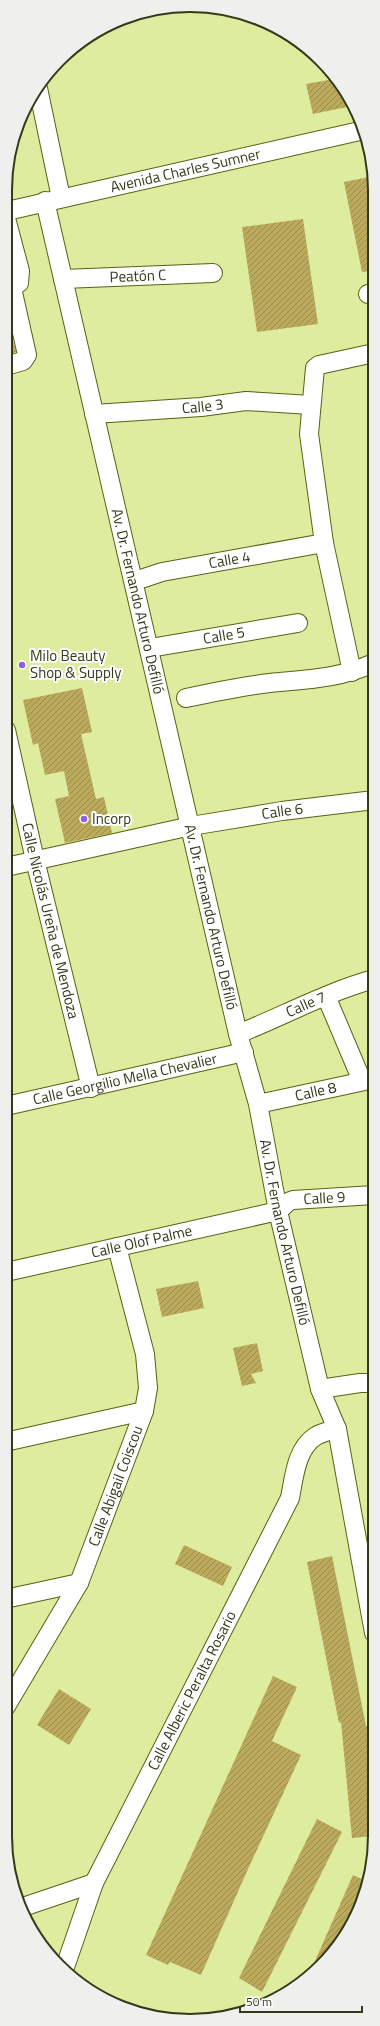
<svg xmlns="http://www.w3.org/2000/svg" width="380" height="2026" viewBox="0 0 380 2026" font-family="'Titillium Web',sans-serif">
<style>
.building{fill:url(#building-hatch)}
.lines{fill:none;stroke-linecap:round;stroke-linejoin:round}
.minor-casing{stroke:#586212;stroke-width:20}
.minor{stroke:#fff;stroke-width:18}
.poi-dot{fill:#8c61db;stroke:#fff;stroke-width:1.5}
.labels{text-anchor:middle;stroke-width:4;stroke-linejoin:round;paint-order:stroke}
.street-label{font-size:15px;fill:#343919;stroke:#fff}
.poi-label{font-size:15px;fill:#343919;stroke:#fff;text-anchor:start}
.rim{fill:none;stroke:#343919;stroke-width:2}
</style>
<defs>
<pattern id="building-hatch" width="6" height="6" patternUnits="userSpaceOnUse"><rect width="6" height="6" fill="#bcaa5c"/><path d="M-1 1l2-2M0 6l6-6M5 7l2-2" fill="none" stroke="#9a8b4b"/></pattern>
</defs>
<rect width="100%" height="100%" fill="#deec9f"/>
<!-- building -->
<g class="building">
<polygon points="334,79 352,106 313,114 306,84"/>
<polygon points="374,176 375,270 362,272 344,182"/>
<polygon points="303,219 318,324 257,332 242,227"/>
<polygon points="6,316 16,352 6,355"/>
<polygon points="82,688 92,732 81,734 96,799 104,797 112,833 65,843 55,799 69,796 64,771 45,775 38,743 33,745 23,700"/>
<polygon points="198,1281 204,1308 162,1317 156,1289"/>
<polygon points="257,1343 263,1371 251,1374 256,1383 242,1386 233,1348"/>
<polygon points="184,1545 232,1567 223,1586 175,1564"/>
<polygon points="332,1556 366,1726 369,1726 374,1769 373,1836 352,1838 341,1722 339,1723 307,1562"/>
<polygon points="273,1676 297,1687 272,1741 301,1755 248,1869 201,1975 170,1962 168,1965 146,1955"/>
<polygon points="59,1689 91,1709 69,1745 37,1725"/>
<polygon points="317,1819 342,1832 262,1992 239,1978"/>
<polygon points="353,1875 366,1881 350,1928 315,1972 311,1970"/>
</g>
<g class="lines">
<!-- minor casing -->
<g class="minor-casing">
<g id="minor">
<polyline points="38,88 61,198"/>
<path id="s1" d="M45,201L238,1034L258,1104L278,1211L320,1389L337,1429L374,1633"/>
<path id="s2" d="M7,211L364,130"/>
<path id="s3" d="M63,279L213,273"/>
<polyline points="6,290 19,283 20,271 7,222"/>
<polyline points="368,294 375,293"/>
<polyline points="6,366 23,361 27,355 12,288"/>
<path id="s4" d="M94,414L201,407L246,401L311,405"/>
<path id="s5" d="M135,581L162,572L324,543"/>
<path id="s6" d="M150,648L298,623"/>
<polyline points="352,672 324,543 309,434 315,368 319,365 374,353"/>
<path d="M186,698C214,692 242,686 270,683C310,679 337,679 374,663"/>
<path id="s7" d="M6,730L35,860L91,1088"/>
<path id="s8" d="M6,867L191,826L282,811L374,800"/>
<polyline points="326,996 362,1081"/>
<path id="s9" d="M238,1034C283,1016 327,992 374,979"/>
<path id="s10" d="M258,1104L374,1079"/>
<path id="s11" d="M6,1106L244,1052"/>
<path id="s12" d="M6,1272L278,1211L288,1202L293,1200L374,1195"/>
<polyline points="320,1389 360,1383 374,1383"/>
<polyline points="5,1442 144,1411"/>
<polyline points="5,1599 79,1583"/>
<path id="s13" d="M5,1708L79,1583L144,1411L148,1388L145,1354L117,1247"/>
<polyline points="20,1908 94,1883"/>
<path id="s14" d="M64,1970L94,1883L290,1498C294,1478 296,1448 316,1436C322,1432 330,1431 337,1429"/>
</g>
</g>
<!-- minor -->
<use href="#minor" class="minor"/>
</g>
<!-- markers -->
<g class="poi-dot">
<circle cx="22" cy="665" r="4"/>
<circle cx="84" cy="819" r="4"/>
</g>
<g class="labels">
<!-- street labels -->
<g class="street-label">
<text dy="5" stroke="none"><textPath href="#s2" startOffset="183">Avenida Charles Sumner</textPath></text>
<text dy="5" stroke="none"><textPath href="#s3" startOffset="75">Peatón C</textPath></text>
<text dy="5" stroke="none"><textPath href="#s4" startOffset="109">Calle 3</textPath></text>
<text dy="5" stroke="none"><textPath href="#s5" startOffset="97">Calle 4</textPath></text>
<text dy="5" stroke="none"><textPath href="#s1" startOffset="411">Av. Dr. Fernando Arturo Defilló</textPath></text>
<text dy="5" stroke="none"><textPath href="#s6" startOffset="75">Calle 5</textPath></text>
<text dy="5" stroke="none"><textPath href="#s8" startOffset="282">Calle 6</textPath></text>
<text dy="5" stroke="none"><textPath href="#s1" startOffset="735">Av. Dr. Fernando Arturo Defilló</textPath></text>
<text dy="5" stroke="none"><textPath href="#s7" startOffset="196">Calle Nicolás Ureña de Mendoza</textPath></text>
<text dy="5" stroke="none"><textPath href="#s9" startOffset="74">Calle 7</textPath></text>
<text dy="5" stroke="none"><textPath href="#s11" startOffset="122">Calle Georgilio Mella Chevalier</textPath></text>
<text dy="5" stroke="none"><textPath href="#s10" startOffset="59">Calle 8</textPath></text>
<text dy="5" stroke="none"><textPath href="#s12" startOffset="329">Calle 9</textPath></text>
<text dy="5" stroke="none"><textPath href="#s1" startOffset="1059">Av. Dr. Fernando Arturo Defilló</textPath></text>
<text dy="5" stroke="none"><textPath href="#s12" startOffset="139">Calle Olof Palme</textPath></text>
<text dy="5" stroke="none"><textPath href="#s13" startOffset="249">Calle Abigail Coiscou</textPath></text>
<text dy="5" stroke="none"><textPath href="#s14" startOffset="308">Calle Alberic Peralta Rosario</textPath></text>
</g>
<!-- poi labels -->
<g class="poi-label">
<text x="30" y="661">Milo Beauty<tspan x="30" dy="17">Shop &amp; Supply</tspan></text>
<text x="92" y="824">Incorp</text>
</g>
</g>
<!-- crop -->
<path d="M0 0H380V2026H0ZM190 12H190A178 178 0 0 1 368 190V1836A178 178 0 0 1 190 2014H190A178 178 0 0 1 12 1836V190A178 178 0 0 1 190 12Z" fill="#efefed" fill-rule="evenodd"/>
<path class="rim" d="M190 12H190A178 178 0 0 1 368 190V1836A178 178 0 0 1 190 2014H190A178 178 0 0 1 12 1836V190A178 178 0 0 1 190 12Z"/>
<!-- scale -->
<path d="M240 2006v6h122v-6" fill="none" stroke="#343919" stroke-width="2"/>
<text x="246" y="2006" font-size="12" fill="#343919" stroke="#ffffff" stroke-width="3" paint-order="stroke">50 m</text>
</svg>
